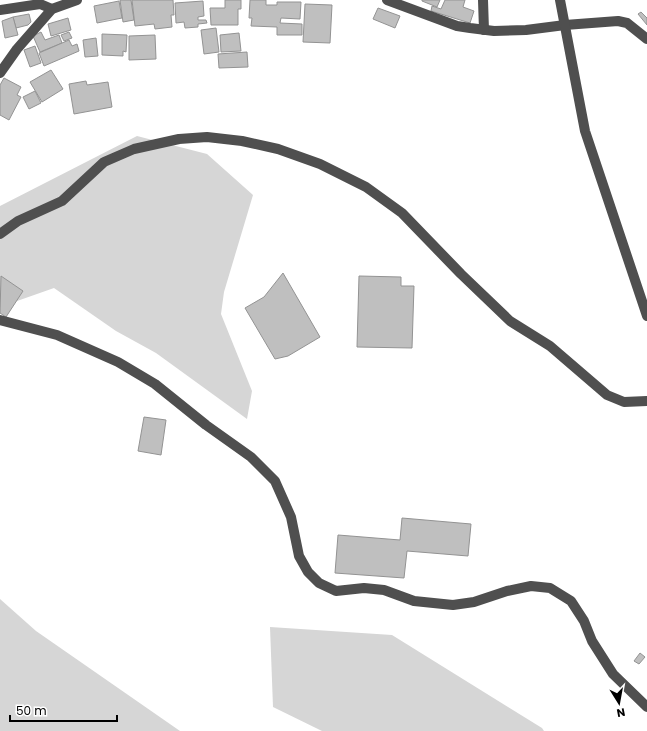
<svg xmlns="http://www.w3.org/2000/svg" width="647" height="731" viewBox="0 0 647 731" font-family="Poppins,sans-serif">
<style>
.green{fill:#d6d6d6}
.building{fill:#bfbfbf;stroke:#939393}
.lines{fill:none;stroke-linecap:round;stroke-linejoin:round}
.minor{stroke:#4f4f4f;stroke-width:10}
</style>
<rect width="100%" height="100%" fill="#fff"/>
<!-- green -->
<g class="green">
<polygon points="137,136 207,154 253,195 224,292 221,314 252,391 247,419 156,353 116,331 54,288 0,307 0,206"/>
<polygon points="0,599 36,631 180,731 0,731"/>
<polygon points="270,627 392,635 542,728 544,731 322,731 273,707"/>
</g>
<!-- building -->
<g class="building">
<polygon points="120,0 131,0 134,20 123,22"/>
<polygon points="132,0 173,0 174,15 171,15 172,27 155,29 154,24 135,26"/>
<polygon points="225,0 241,0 241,9 238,9 238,25 211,25 210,8 225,8"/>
<polygon points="250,0 266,0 266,5 277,5 277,2 301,2 300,19 281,18 280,23 302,24 302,35 277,35 277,27 251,26 252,18 249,18"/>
<polygon points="422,0 440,0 437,7 422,1"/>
<polygon points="445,0 465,0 463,7 474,11 470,23 431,11 432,6 441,9"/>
<polygon points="119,1 122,18 97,23 94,6"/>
<polygon points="203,1 204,16 198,17 198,20 206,20 207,23 198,24 198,27 185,28 184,22 176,23 175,3"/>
<polygon points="305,4 332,5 330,43 303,42"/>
<polygon points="378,8 400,16 395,28 373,19"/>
<polygon points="641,12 647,18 647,25 638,14"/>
<polygon points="29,14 31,22 28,25 16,28 13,17"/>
<polygon points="13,17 18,35 5,38 2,21"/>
<polygon points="68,18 71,30 51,36 48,24"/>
<polygon points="216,28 219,52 204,54 201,30"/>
<polygon points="41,32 45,40 59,35 62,43 40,52 33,36"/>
<polygon points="69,32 72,38 64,41 61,35"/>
<polygon points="239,33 241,51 221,52 220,35"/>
<polygon points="102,34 127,35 126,52 123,51 123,56 102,55"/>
<polygon points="155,35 156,59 129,60 129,36"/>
<polygon points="96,38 98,56 85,57 83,40"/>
<polygon points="69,40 72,46 77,44 79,51 44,66 39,53"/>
<polygon points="35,46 41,63 30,67 24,50"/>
<polygon points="247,52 248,67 219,68 218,54"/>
<polygon points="51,70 63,89 42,102 30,82"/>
<polygon points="4,78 21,87 17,95 21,97 9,120 0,115 0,85"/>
<polygon points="86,81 87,85 108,82 112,107 74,114 69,84"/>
<polygon points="35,91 41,103 29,109 23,97"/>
<polygon points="283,273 320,337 288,356 275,359 245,308 264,297"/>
<polygon points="1,276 23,291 6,317 0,313"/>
<polygon points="359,276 401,277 401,286 414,286 412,348 357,347"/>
<polygon points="144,417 166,420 161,455 138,451"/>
<polygon points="402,518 471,524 468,556 407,551 404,578 335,573 338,535 400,540"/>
<polygon points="640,653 645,657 639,664 634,661"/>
</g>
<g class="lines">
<!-- minor -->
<g class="minor">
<polyline points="387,0 457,26 470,28 494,31 526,30 565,25 618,21 627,23 647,39"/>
<polyline points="483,0 484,30"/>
<polyline points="560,0 585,131 647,316"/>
<polyline points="0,10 40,4 52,9"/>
<polyline points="0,73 17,49 52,9 77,0"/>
<polyline points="0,234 18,221 62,201 104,162 134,149 179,139 207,137 242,141 278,149 320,164 366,187 402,213 461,274 510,321 550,346 607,395 624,402 647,401"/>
<polyline points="0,320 57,335 118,362 155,384 206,425 251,457 275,481 291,517 299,556 308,572 319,583 336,591 364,588 384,590 414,601 453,605 474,602 507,591 531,586 550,588 571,601 584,621 592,641 613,674 647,707"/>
</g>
</g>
<!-- north arrow -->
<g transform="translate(619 703) rotate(169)" stroke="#ffffff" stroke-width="3" paint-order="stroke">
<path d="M0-3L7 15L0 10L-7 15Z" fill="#000000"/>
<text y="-6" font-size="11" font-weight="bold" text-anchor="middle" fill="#000000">N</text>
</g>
<!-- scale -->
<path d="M10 715v6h107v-6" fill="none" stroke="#000000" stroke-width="2"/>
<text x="16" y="715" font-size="12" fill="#000000" stroke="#ffffff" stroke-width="3" paint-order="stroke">50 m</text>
</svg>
